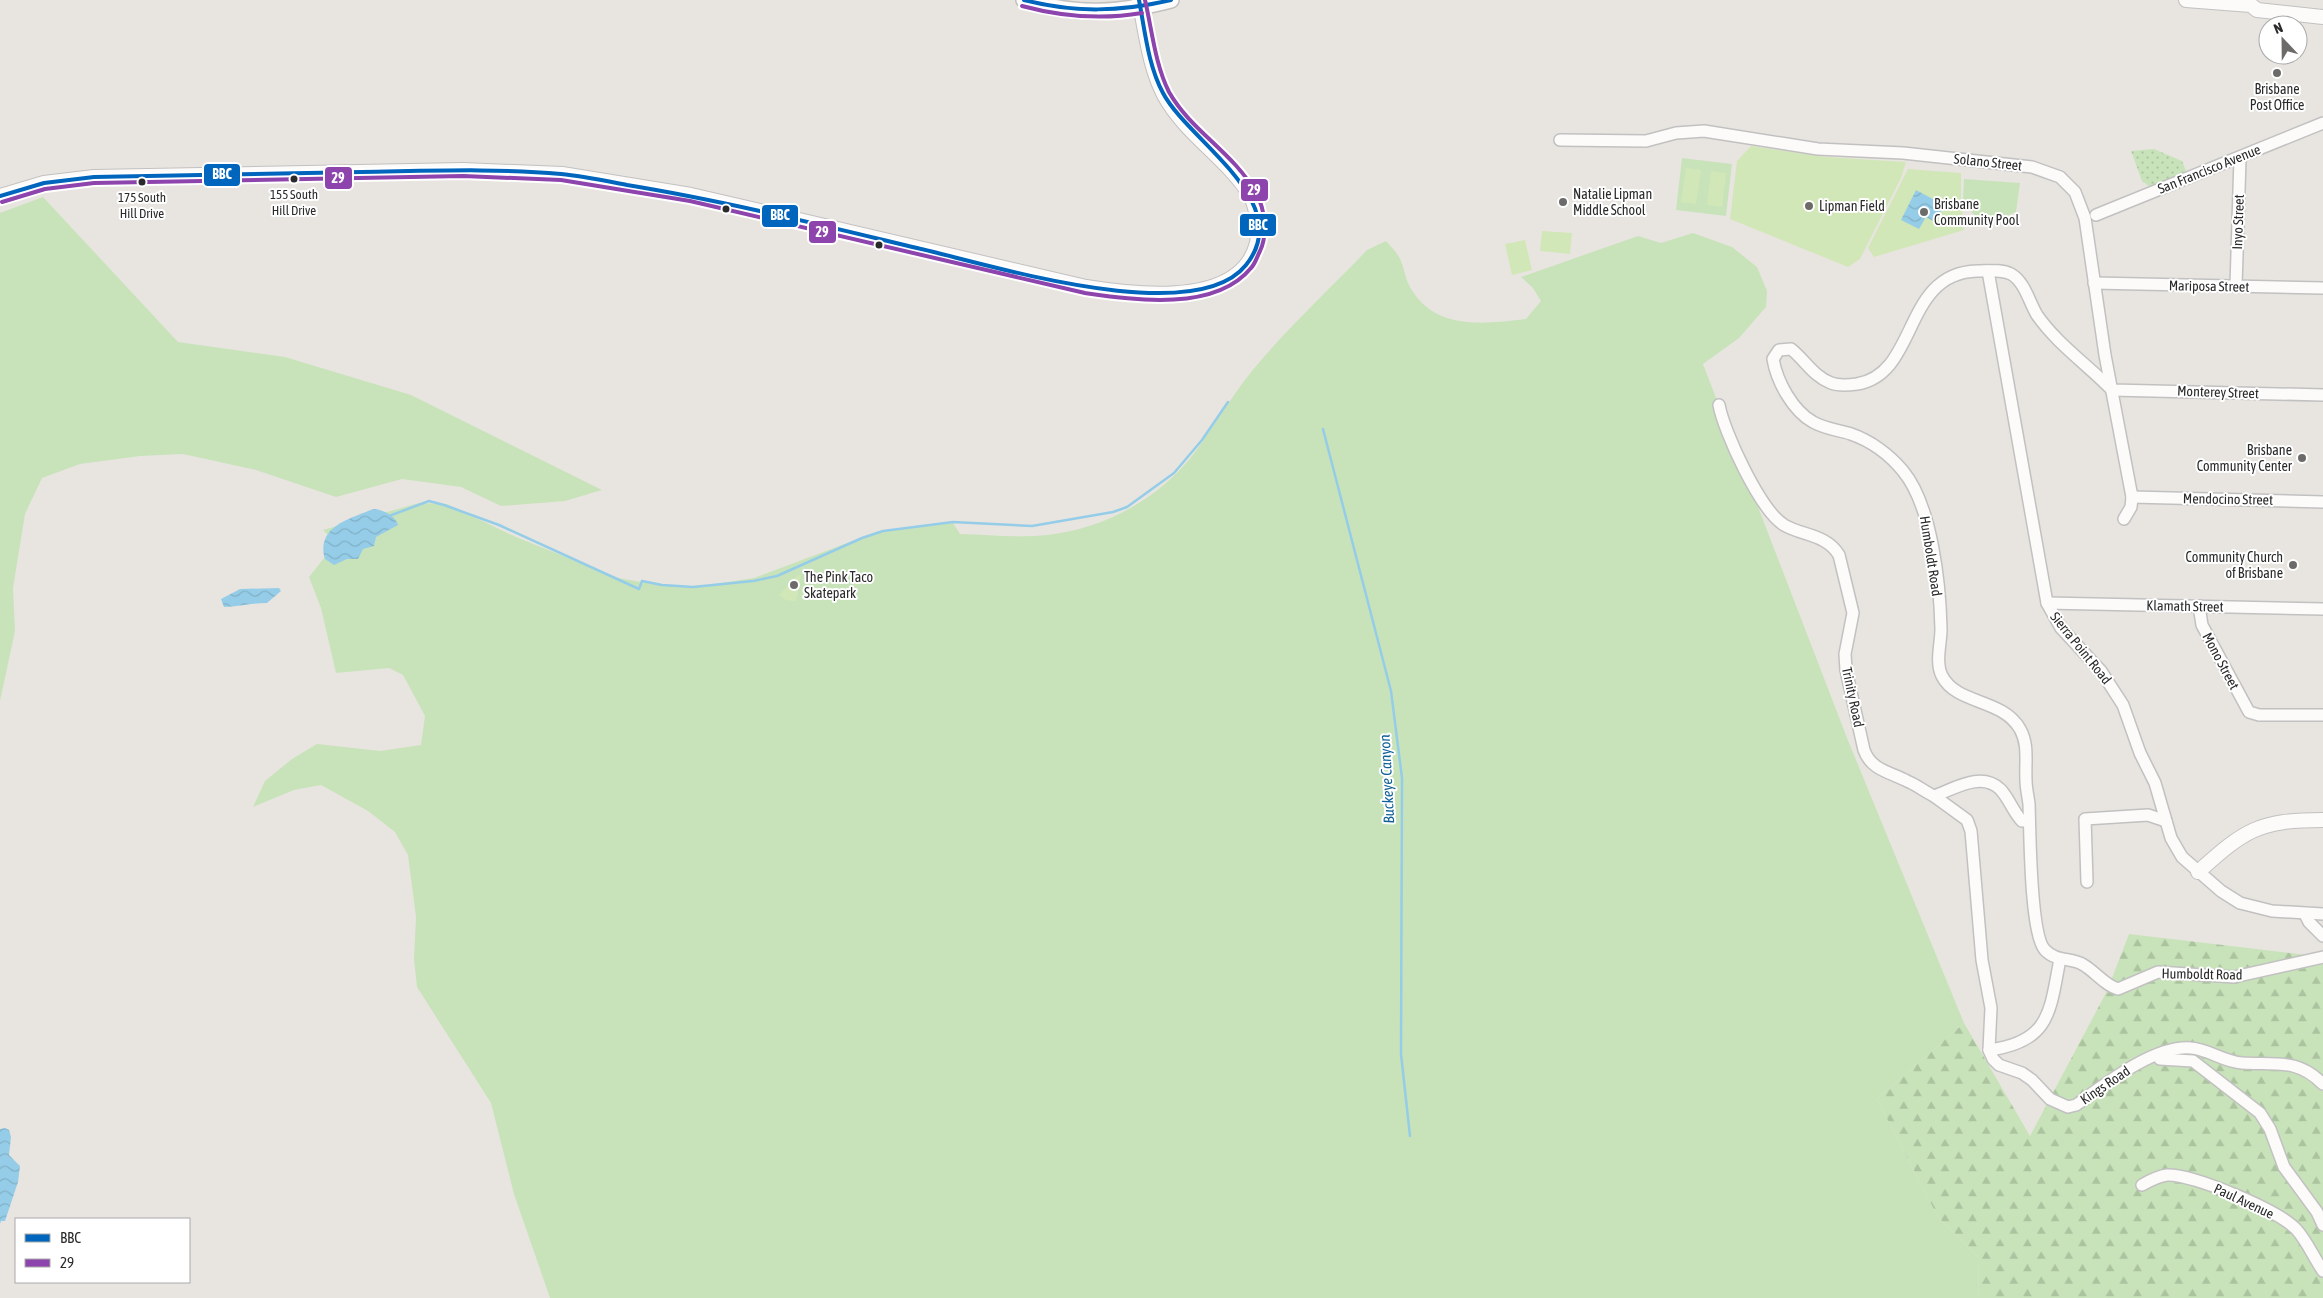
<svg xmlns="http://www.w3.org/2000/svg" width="2323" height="1298" viewBox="0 0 2323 1298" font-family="'Asap Condensed',sans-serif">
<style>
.grass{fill:#c8e3ba}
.forest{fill:url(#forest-firs)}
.garden{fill:url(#garden-dots)}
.pitch{fill:#d2e7b7}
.water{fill:url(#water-waves)}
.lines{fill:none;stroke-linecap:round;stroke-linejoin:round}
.stream{stroke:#95cde8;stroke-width:2.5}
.minor-casing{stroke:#c2c1c1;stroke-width:14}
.tertiary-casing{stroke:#c2c1c1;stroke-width:16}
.secondary-casing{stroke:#c2c1c1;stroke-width:18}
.minor{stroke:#fcfbfa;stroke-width:11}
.tertiary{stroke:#fcfbfa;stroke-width:14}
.secondary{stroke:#fcfbfa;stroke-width:15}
.bus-1-casing{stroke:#fff;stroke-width:8}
.bus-2-casing{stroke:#fff;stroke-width:8}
.bus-1{stroke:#0065bd;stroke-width:4}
.bus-2{stroke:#8e44ad;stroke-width:4}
.poi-dot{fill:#6c6b6a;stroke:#fff;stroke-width:2}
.bus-dot{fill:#2a2a2a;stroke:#fff;stroke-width:2}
.labels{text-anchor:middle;stroke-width:4;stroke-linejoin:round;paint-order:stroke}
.bus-label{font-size:13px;fill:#2a2a2a;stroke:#fff}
.poi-label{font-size:14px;fill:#2a2a2a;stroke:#fff;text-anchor:start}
.street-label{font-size:14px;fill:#2a2a2a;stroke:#fff}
.water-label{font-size:15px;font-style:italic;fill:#116098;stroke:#fff}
.line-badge{stroke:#fff;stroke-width:2}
.badge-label{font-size:14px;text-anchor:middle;font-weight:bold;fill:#fff}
</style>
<defs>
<pattern id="forest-firs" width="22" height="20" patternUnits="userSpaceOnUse" patternTransform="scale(1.25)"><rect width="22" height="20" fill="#c8e3ba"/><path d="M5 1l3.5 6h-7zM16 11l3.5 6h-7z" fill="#acc3a0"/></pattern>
<pattern id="garden-dots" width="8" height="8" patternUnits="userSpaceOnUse" patternTransform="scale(1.25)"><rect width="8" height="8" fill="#c8e3ba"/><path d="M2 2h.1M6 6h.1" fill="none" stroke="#acc3a0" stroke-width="1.8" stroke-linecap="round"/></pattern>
<pattern id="water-waves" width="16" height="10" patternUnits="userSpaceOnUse" patternTransform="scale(1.25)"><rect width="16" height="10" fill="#95cde8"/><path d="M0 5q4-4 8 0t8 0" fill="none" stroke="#81b0c7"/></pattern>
</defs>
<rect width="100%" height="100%" fill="#e8e5e0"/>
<!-- grass -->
<g class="grass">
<polygon points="1682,158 1732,164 1726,216 1676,210"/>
<polygon points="1964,179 2020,183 2016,212 2001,218 1976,217 1963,202"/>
<polygon points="43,197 178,342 285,357 411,395 602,490 565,501 501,506 461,487 402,479 336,497 256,470 183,454 140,456 80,464 42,478 25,514 13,588 15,631 0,701 0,213"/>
<path d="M1693,233L1732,247L1757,267L1767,291L1766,307L1739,338L1703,364L1847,738L1964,1023L1877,1099L1938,1217L1978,1257L1979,1298H550L514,1194L491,1103L417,987L414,959L416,917L408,855L395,832L368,811L321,785L294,790L253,807L265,781L292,759L317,744L380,751L421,745L425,716L403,675L389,668L336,673L321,608L309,577L336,543L323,530L419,503L447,504L516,537L618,578L665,586H701L754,578L879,531L953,523L960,534C989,535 1019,538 1047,535C1104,529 1161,498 1195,452C1215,425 1231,397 1252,371C1287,328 1329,290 1367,250L1386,241C1390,246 1397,252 1400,259C1404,267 1405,277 1409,285C1433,331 1483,324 1526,319L1541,301L1533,288L1521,277L1638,236L1661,243Z"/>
</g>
<!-- forest -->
<polygon class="forest" points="2129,934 2323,957 2323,1298 1979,1298 1978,1257 1938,1217 1877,1099 1964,1023 2030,1136 2107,991"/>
<!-- garden -->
<polygon class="garden" points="2154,149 2182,161 2186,171 2150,187 2142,181 2131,151"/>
<!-- pitch -->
<g class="pitch">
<polygon points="1751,146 1826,157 1906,162 1901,178 1860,259 1848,267 1730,219 1737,161"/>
<polygon points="1686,168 1701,170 1696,204 1681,202"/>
<polygon points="1908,169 1961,173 1961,202 1964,230 1874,257 1868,248"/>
<polygon points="1711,171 1726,173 1722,207 1707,205"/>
<polygon points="1542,231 1572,233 1570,254 1540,251"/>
<polygon points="1525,240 1532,270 1512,275 1505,244"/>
<polygon points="798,575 801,575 796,601 786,600 779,595"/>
</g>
<!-- water -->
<g class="water">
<polygon points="1916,190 1944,205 1935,222 1926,217 1919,229 1901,220"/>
<path d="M373,509C382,509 396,516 398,525L376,537L374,546L363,549L358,559H347L334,565L325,559C316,526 350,519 373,509Z"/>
<path d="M279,588L281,591L267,603C251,603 239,607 224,607L221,599L240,589Z"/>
<polygon points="5,1128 9,1130 11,1137 9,1155 20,1166 18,1182 5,1221 1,1221 0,1224 0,1129"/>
</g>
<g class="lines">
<!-- stream -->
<g class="stream">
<polyline points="1323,429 1391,691 1402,778 1401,1054 1410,1136"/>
<polyline points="389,516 429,501 444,505 499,525 639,589 642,581 662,585 693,587 753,581 777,576 862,538 883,531 953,522 1032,526 1113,512 1127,507 1174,473 1202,440 1228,402"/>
</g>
<!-- minor casing -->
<g class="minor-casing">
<g id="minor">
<polyline points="1560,140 1646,141 1676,133 1704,131 1818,149 1903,153 2032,167 2060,177 2075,192 2085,218 2105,355 2132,497 2131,507 2124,519"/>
<polyline points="2096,215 2323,123"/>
<polyline points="1988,271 2047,603 2061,628 2101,671 2123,705 2140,753 2155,783 2171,838 2182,857 2221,891 2240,903 2272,911 2323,914"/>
<polyline points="2094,283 2323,288"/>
<polyline points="2236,286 2240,158"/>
<path d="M2323,395L2112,390C2088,365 2057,344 2037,315C2029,302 2025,282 2011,274C2001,269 1988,271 1977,271C1902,273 1919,374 1857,384C1849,385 1839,386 1831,383C1813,376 1805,360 1791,349L1779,350L1773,359C1777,382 1793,411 1813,422C1825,429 1839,430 1851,434C1871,441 1890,455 1903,471C1932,506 1940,584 1941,629C1941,644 1935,662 1942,676C1957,705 2002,698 2020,729C2029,745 2025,762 2026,780C2026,788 2028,796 2029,804C2030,830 2030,935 2045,950C2055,961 2070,958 2082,964C2095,971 2104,985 2118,989L2158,972L2234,977L2323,957"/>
<path d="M1719,405C1724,432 1760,510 1784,525C1803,536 1826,534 1839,555L1853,613L1845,654L1846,670L1864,750C1871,770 1890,772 1907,781C1917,785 1925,792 1934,796C1954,789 1981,771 2000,789C2009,798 2013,812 2022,821H2029"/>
<polyline points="2132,497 2323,502"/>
<polyline points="2047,603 2323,609"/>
<polyline points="2199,606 2202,625 2249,712 2259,715 2323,715"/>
<path d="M1934,796L1967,820L1971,831L1982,960L1991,1008L1989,1050L1993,1059L1999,1065L2022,1073L2032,1080L2050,1099L2068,1107L2076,1105C2104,1085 2154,1045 2191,1048C2208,1049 2224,1062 2242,1063C2276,1065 2297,1058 2323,1084"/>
<polyline points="2087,882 2085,819 2148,815 2166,821"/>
<polyline points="2305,914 2309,922 2323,936"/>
<path d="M1989,1050C2051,1042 2050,1010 2060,959"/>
<polyline points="2160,1059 2193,1061 2260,1113 2270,1129 2284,1167 2317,1212 2323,1225"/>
<path d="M2142,1185C2149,1181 2158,1176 2167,1175C2193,1174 2278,1210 2296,1229C2307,1241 2314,1258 2323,1271"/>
</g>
</g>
<!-- tertiary casing -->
<g class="tertiary-casing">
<g id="tertiary">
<polyline points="2186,0 2251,5 2257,10 2323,17"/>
<path d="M0,196L44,183L94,177L463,170L562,174L691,195L1086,287C1135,295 1241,308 1257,243C1260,229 1257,208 1250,195C1227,158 1185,134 1164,95C1149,66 1146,32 1139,0"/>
<path d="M2198,872C2245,830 2258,820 2323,820"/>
</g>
</g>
<!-- secondary casing -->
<g class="secondary-casing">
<path id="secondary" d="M1024,0C1078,16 1117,14 1171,0"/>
</g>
<!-- minor -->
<use href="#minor" class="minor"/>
<!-- tertiary -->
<use href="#tertiary" class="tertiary"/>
<!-- secondary -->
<use href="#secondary" class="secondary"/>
<!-- bus-1 casing -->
<g class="bus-1-casing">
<g id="bus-1">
<path d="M1024,0C1075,13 1120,12 1171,0"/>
<path d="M0,196L44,183L94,177C183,175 272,174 361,172C428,171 495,168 561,174C583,176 606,181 627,185C725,201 821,225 917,248C988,264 1194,330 1246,265C1297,202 1188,141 1163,93C1148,65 1145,31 1139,0"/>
</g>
</g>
<!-- bus-2 casing -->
<g class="bus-2-casing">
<g id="bus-2">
<path d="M1022,6C1063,17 1101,20 1142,13"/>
<path d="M2,202L45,189L94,183L463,176L561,180L690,201L1085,293C1134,300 1215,312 1251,268C1255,264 1257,257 1260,251C1268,234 1265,209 1256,193C1234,153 1191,131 1169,92C1155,64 1152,30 1145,0"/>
</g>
</g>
<!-- bus-1 -->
<use href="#bus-1" class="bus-1"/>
<!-- bus-2 -->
<use href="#bus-2" class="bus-2"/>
</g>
<!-- markers -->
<g class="poi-dot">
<circle cx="2277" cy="73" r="5"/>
<circle cx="1563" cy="202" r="5"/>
<circle cx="1809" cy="206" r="5"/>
<circle cx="1924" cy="212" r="5"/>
<circle cx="2302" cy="458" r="5"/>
<circle cx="2293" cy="565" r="5"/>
<circle cx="794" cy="585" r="5"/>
</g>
<g class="bus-dot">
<circle cx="294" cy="179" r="4.5"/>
<circle cx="142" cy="182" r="4.5"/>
<circle cx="726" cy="209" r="4.5"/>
<circle cx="879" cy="245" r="4.5"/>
</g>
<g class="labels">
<!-- bus labels -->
<g class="bus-label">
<text x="294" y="199">155 South<tspan x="294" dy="16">Hill Drive</tspan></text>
<text x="142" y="202">175 South<tspan x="142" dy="16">Hill Drive</tspan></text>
</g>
<!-- poi labels -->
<g class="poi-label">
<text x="2277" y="94" text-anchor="middle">Brisbane<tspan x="2277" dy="16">Post Office</tspan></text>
<text x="1573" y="199">Natalie Lipman<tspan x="1573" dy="16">Middle School</tspan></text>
<text x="1934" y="209">Brisbane<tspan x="1934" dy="16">Community Pool</tspan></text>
<text x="1819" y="211">Lipman Field</text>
<text x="2292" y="455" text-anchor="end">Brisbane<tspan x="2292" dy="16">Community Center</tspan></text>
<text x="2283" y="562" text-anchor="end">Community Church<tspan x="2283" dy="16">of Brisbane</tspan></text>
<text x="804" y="582">The Pink Taco<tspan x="804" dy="16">Skatepark</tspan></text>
</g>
<!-- street labels -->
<g class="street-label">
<text transform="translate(1988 162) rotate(6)" y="5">Solano Street</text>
<text transform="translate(2209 169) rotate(-22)" y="5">San Francisco Avenue</text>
<text transform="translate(2238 222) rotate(-88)" y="5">Inyo Street</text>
<text transform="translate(2209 286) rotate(1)" y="5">Mariposa Street</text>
<text transform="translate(2218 392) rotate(2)" y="5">Monterey Street</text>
<text transform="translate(2228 499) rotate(1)" y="5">Mendocino Street</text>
<text transform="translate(1931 556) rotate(81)" y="5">Humboldt Road</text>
<text transform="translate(2185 606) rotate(1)" y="5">Klamath Street</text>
<text transform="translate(2081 648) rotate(51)" y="5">Sierra Point Road</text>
<text transform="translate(2221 661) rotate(62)" y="5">Mono Street</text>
<text transform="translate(1853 697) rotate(78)" y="5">Trinity Road</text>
<text transform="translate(2202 974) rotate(1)" y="5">Humboldt Road</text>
<text transform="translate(2105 1085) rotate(-34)" y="5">Kings Road</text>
<text transform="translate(2244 1201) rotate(25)" y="5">Paul Avenue</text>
</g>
<!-- water labels -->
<g class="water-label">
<text transform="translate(1387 779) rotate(-93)" y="5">Buckeye Canyon</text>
</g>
</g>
<g class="line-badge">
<rect x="203" y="163" width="38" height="24" rx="5" fill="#0065bd"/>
<rect x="324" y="166" width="29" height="24" rx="5" fill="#8e44ad"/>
<rect x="1240" y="178" width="29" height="24" rx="5" fill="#8e44ad"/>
<rect x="761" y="204" width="38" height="24" rx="5" fill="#0065bd"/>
<rect x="1239" y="213" width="38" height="24" rx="5" fill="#0065bd"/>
<rect x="808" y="220" width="29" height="24" rx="5" fill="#8e44ad"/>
</g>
<g class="badge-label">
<text x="222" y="179">BBC</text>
<text x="338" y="183">29</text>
<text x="1254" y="195">29</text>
<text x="780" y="220">BBC</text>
<text x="1258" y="230">BBC</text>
<text x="822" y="237">29</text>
</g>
<!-- legend -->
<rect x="15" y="1218" width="175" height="65" fill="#ffffff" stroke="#aaaaaa"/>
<rect x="25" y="1234" width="25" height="8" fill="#0065bd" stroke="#aaaaaa"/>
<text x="60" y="1243" font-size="15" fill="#2a2a2a">BBC</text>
<rect x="25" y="1259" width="25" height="8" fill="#8e44ad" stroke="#aaaaaa"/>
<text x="60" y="1268" font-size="15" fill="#2a2a2a">29</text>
<!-- north arrow -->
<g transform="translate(2283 40) rotate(338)"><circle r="24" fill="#ffffff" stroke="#aaaaaa"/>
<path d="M0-4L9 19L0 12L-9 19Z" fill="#6c6b6a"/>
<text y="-8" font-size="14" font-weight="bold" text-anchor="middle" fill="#2a2a2a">N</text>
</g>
</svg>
